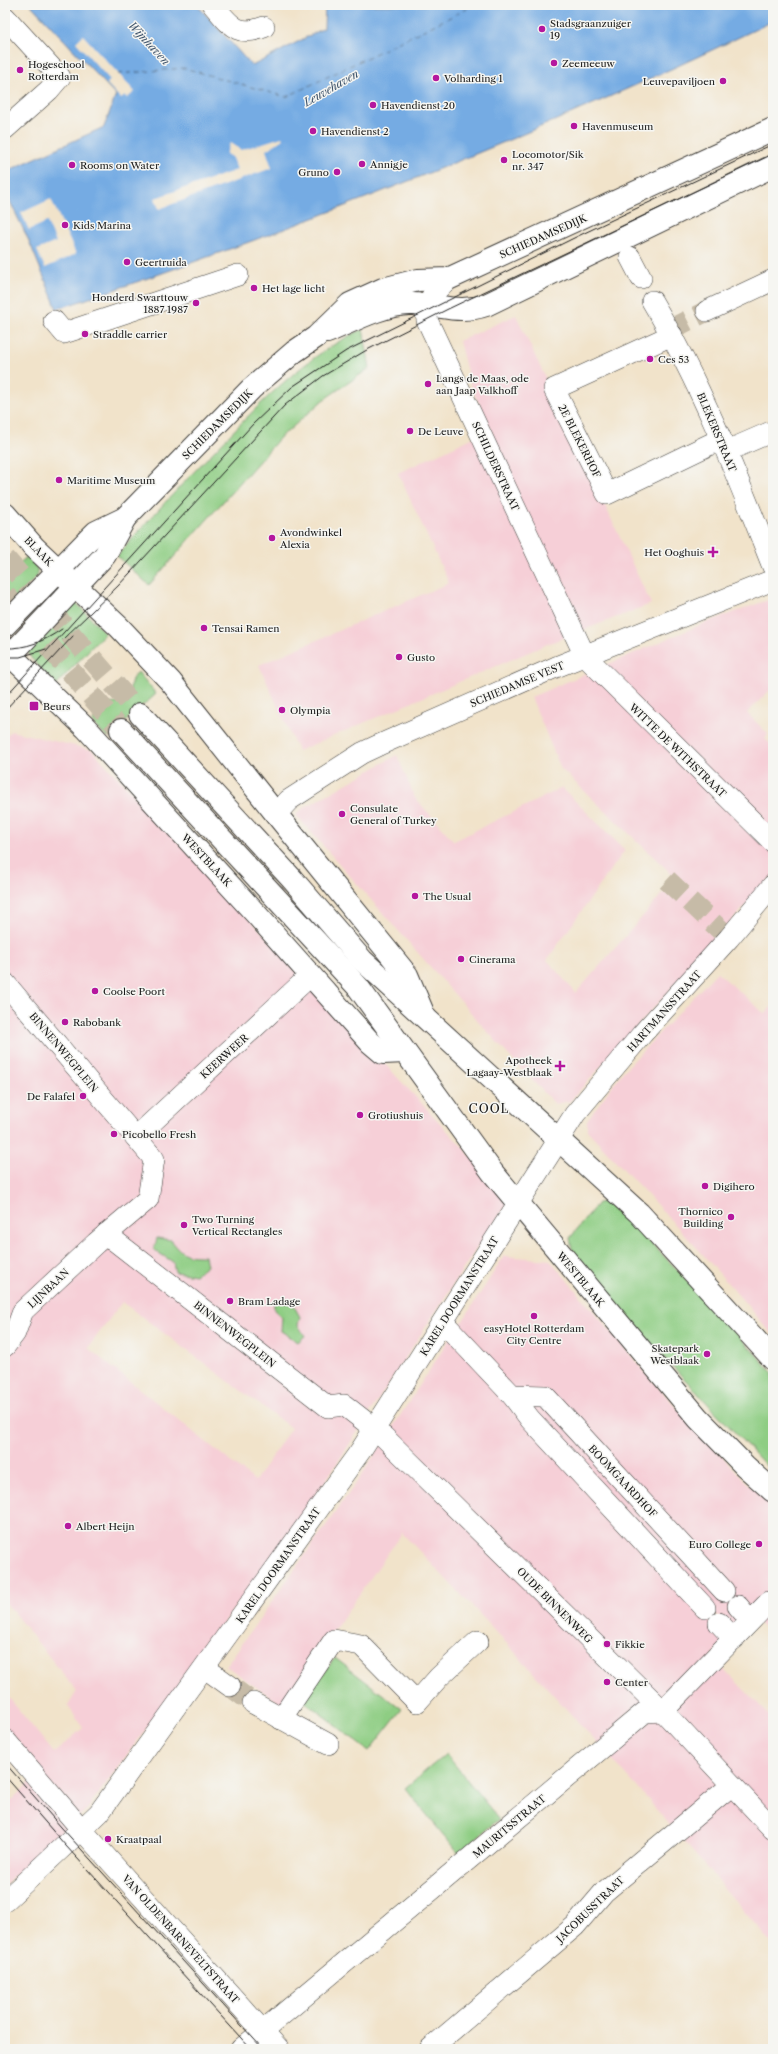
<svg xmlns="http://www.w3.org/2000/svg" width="778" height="2054" viewBox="0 0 778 2054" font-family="'Libre Caslon Text',serif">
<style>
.built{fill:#f6cfd7;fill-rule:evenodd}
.green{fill:#8ecd83;stroke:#557450}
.water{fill:#75abe3;stroke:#486480}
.pier{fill:#f1e3ca}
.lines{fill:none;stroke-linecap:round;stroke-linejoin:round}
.ferry{stroke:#40556c;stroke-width:1;stroke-dasharray:5 4;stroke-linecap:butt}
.street-tunnel{stroke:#c6bba7;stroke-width:21;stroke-dasharray:21 10;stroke-linecap:butt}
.secondary-tunnel{stroke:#c6bba7;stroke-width:22;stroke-dasharray:22 11;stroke-linecap:butt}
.street-casing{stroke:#3c3a36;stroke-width:22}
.secondary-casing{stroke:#3c3a36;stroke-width:24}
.street{stroke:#fff;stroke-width:21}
.secondary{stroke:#fff;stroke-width:22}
.tram{stroke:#1c1c1c;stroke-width:1}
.poi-dot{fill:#b5179e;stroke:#f6f6f2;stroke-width:1.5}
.labels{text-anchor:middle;stroke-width:3;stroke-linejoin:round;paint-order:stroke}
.poi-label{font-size:10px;fill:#1c1c1c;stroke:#f6f6f2;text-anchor:start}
.street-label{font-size:10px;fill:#1c1c1c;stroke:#f6f6f2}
.water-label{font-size:11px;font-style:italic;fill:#40556c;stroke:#f6f6f2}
.quarter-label{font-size:12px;letter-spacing:1px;fill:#1c1c1c;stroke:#f6f6f2}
</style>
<rect width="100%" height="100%" fill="#f6f6f2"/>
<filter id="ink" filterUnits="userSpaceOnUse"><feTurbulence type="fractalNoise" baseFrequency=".025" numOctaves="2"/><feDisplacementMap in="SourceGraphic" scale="8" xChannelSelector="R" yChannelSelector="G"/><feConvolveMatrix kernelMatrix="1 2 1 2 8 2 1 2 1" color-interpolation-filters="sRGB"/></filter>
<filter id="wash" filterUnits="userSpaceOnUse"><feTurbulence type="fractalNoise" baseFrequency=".012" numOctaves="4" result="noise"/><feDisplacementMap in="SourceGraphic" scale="16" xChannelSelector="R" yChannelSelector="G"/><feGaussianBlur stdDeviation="0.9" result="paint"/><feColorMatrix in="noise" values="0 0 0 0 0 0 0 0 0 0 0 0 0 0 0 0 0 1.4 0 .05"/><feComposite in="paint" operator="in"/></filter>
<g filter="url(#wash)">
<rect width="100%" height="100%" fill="#f1e3ca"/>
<!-- built -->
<g class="built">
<polygon points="516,315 651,604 550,643 298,751 259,665 449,583 398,473 491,429 471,387 459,341"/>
<polygon points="768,600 773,615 773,687 747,713 768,734 765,739 773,746 773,875 570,1101 555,1104 511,1058 296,815 302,809 397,755 415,798 454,841 562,788 625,850 547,960 576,993 676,878 561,769 531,697 705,623"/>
<path d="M11,731L92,750L481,1167L508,1204L482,1240L304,1514L88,1808L5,1885V1806L40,1773L5,1732V1693L54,1753L83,1728L68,1706L77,1691L5,1602V737ZM122,1302L291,1428L255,1481L88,1348Z"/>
<polygon points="717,972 765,1014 773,1005 773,1335 699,1250 587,1130 587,1120 622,1073"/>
<polygon points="504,1256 550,1260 655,1384 746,1482 773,1503 773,1637 750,1614 733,1633 457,1330"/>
<polygon points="451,1337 727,1639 711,1656 773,1719 773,1945 637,1787 489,1624 402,1533 282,1705 226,1666 359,1479"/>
</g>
<!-- green -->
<g class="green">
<path d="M363,329L370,368L323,400L286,433L285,432L149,585L117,556C149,519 182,484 216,449C260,404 304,356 363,329Z"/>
<polygon points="28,556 37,569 38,575 5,612 5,575"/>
<polygon points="75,602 105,633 56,685 31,658 28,651"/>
<polygon points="138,672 156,694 107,738 92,722 108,704 117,703 125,697 130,688 132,679"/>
<path d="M602,1202L608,1203C667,1255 719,1315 773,1373V1473L642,1334L572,1249L570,1238L598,1203Z"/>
<path d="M157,1238L171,1240C183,1255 185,1256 205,1256L207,1266L195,1275L175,1272L173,1262L154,1250Z"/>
<polygon points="274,1301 293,1304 300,1317 298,1325 305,1336 298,1342 281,1331 282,1317 274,1310"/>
<polygon points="335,1658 402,1709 369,1751 303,1700"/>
<polygon points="446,1754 499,1819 458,1853 405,1788"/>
</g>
<!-- water -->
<path class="water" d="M31,5H197L252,66L324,28L325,5H773V21C542,133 301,228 57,309L29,241L5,191V172L104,127L116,95Z"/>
<!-- pier -->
<g class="pier">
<polygon points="83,35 135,92 127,98 125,96 121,99 107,84 110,80 76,42"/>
<polygon points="282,137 283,139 266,150 272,168 159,209 155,198 237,170 233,158 226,154 230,143 241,150"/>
<polygon points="51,199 76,254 45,268 37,250 56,242 47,222 29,230 21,213"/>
</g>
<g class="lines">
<!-- ferry -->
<polyline class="ferry" points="118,74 184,68 286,97 475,5"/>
</g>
</g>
<g filter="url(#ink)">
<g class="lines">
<!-- street-tunnel -->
<g class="street-tunnel">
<polyline points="669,330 707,311"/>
<polyline points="667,880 729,938"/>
<polyline points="230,1686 253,1703"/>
</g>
<!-- secondary-tunnel -->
<g class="secondary-tunnel">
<polyline points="5,559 140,714"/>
<polyline points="5,595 121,730"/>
</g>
<!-- street casing -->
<g class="street-casing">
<g id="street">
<path d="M213,5C230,24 236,38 264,27"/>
<polyline points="5,17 60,77 49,90 5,129"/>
<polyline points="630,257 641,278"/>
<path d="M448,279C436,290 423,303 427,320L585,656L773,842"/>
<path d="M652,301C702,386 737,476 773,567"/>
<polyline points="707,311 773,280"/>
<polyline points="54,321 64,333 238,275"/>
<polyline points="672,335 554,389 607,494 721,439"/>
<polyline points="727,451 773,431"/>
<polyline points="276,814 289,800 362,753 379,745 556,667 773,580"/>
<polyline points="5,983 154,1159 148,1199 96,1243 23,1311 15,1333 5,1346"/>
<polyline points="136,1137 311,975"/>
<polyline points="106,1234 328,1407 344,1405 367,1423"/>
<polyline points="443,1322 512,1395 545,1396 724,1591"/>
<polyline points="512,1395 530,1419 705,1608"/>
<polyline points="384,1437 663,1711 773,1829"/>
<polyline points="738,1606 750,1620"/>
<polyline points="719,1623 734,1639"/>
<polyline points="205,1668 230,1686"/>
<polyline points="253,1703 328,1744"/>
<polyline points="281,1719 334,1640 361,1645 417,1702 439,1677 478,1641"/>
<polyline points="5,1740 82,1830 279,2049"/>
<polyline points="5,1901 99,1813 361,1450 575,1114 643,1033 729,938 773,885"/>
<polyline points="241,2049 645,1712 663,1711 769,1602"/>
<polyline points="430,2049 575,1926 604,1892 732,1785"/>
</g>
</g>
<!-- secondary casing -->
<g class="secondary-casing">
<g id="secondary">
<path d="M327,332C353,321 381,305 410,304C438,303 457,315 486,305L773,166"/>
<polyline points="5,514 34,547 119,627 171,682 276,814 407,975 424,1015"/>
<polyline points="5,625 89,539 96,532 125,518"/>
<polyline points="5,650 86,728 256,914 370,1042 383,1053 405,1052"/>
<polyline points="5,661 105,555 125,518 251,389 294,352 316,337 350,304 383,289 418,280 448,279 773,129"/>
<polyline points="140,714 292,879 362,960 639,1213 773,1359"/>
<polyline points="121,730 358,987 493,1173 698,1418 745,1466 773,1491"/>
</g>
</g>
<!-- street -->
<use href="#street" class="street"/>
<!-- secondary -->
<use href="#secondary" class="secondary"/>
<!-- tram -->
<g class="tram">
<polyline points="63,639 118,586 285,405 323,376 365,351 448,309 773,154"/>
<path d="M5,648C26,649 45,641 62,629"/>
<polyline points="5,657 20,657 46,649"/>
<polyline points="5,697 253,424 292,387 346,351 578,236 773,144"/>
<polyline points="5,710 73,636"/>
<polyline points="5,1763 61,1827 263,2049"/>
<polyline points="5,1776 66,1846 251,2049"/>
</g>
</g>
</g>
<!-- markers -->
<g class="poi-dot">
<circle cx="542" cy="29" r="4"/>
<circle cx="554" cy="63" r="4"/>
<circle cx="20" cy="70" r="4"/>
<circle cx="436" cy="78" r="4"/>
<circle cx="723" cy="81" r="4"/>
<circle cx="373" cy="105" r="4"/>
<circle cx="574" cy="126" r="4"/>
<circle cx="313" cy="131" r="4"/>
<circle cx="504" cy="160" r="4"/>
<circle cx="362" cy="164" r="4"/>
<circle cx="72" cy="165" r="4"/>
<circle cx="337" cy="172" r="4"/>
<circle cx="65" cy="225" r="4"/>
<circle cx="127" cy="262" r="4"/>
<circle cx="254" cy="288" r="4"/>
<circle cx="196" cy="303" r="4"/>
<circle cx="85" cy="334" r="4"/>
<circle cx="650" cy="359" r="4"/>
<circle cx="428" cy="384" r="4"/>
<circle cx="410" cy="431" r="4"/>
<circle cx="59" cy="480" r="4"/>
<circle cx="272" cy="538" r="4"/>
<path d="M711 546h4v4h4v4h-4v4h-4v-4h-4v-4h4z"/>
<circle cx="204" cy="628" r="4"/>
<circle cx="399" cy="657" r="4"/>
<rect x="29" y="701" width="10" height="10" rx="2"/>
<circle cx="282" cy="710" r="4"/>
<circle cx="342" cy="814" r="4"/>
<circle cx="415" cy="896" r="4"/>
<circle cx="461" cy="959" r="4"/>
<circle cx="95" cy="991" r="4"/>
<circle cx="65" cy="1022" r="4"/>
<path d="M558 1060h4v4h4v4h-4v4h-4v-4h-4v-4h4z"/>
<circle cx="83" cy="1096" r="4"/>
<circle cx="360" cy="1115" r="4"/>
<circle cx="114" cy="1134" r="4"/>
<circle cx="705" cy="1186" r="4"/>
<circle cx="731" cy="1217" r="4"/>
<circle cx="184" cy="1225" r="4"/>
<circle cx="230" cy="1301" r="4"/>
<circle cx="534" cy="1316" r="4"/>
<circle cx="707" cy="1354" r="4"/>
<circle cx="68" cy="1526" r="4"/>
<circle cx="759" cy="1544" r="4"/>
<circle cx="607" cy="1644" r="4"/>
<circle cx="607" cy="1682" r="4"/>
<circle cx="108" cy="1839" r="4"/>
</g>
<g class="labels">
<!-- poi labels -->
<g class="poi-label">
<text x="550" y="27">Stadsgraanzuiger<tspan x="550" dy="12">19</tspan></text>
<text x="562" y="67">Zeemeeuw</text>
<text x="28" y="68">Hogeschool<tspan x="28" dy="12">Rotterdam</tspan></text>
<text x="444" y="82">Volharding 1</text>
<text x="715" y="85" text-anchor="end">Leuvepaviljoen</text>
<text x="381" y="109">Havendienst 20</text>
<text x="582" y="130">Havenmuseum</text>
<text x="321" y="135">Havendienst 2</text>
<text x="512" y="158">Locomotor/Sik<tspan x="512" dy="12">nr. 347</tspan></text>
<text x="370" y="168">Annigje</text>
<text x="80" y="169">Rooms on Water</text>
<text x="329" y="176" text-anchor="end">Gruno</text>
<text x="73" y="229">Kids Marina</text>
<text x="135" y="266">Geertruida</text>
<text x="262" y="292">Het lage licht</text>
<text x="188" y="301" text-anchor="end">Honderd Swarttouw<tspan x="188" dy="12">1887 1987</tspan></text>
<text x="93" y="338">Straddle carrier</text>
<text x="658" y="363">Ces 53</text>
<text x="436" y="382">Langs de Maas, ode<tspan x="436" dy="12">aan Jaap Valkhoff</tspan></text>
<text x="418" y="435">De Leuve</text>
<text x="67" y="484">Maritime Museum</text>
<text x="280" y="536">Avondwinkel<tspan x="280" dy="12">Alexia</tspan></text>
<text x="704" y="556" text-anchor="end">Het Ooghuis</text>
<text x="212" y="632">Tensai Ramen</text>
<text x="407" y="661">Gusto</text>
<text x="43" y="710">Beurs</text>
<text x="290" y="714">Olympia</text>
<text x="350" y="812">Consulate<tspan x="350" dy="12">General of Turkey</tspan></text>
<text x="423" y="900">The Usual</text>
<text x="469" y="963">Cinerama</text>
<text x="103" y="995">Coolse Poort</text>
<text x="73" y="1026">Rabobank</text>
<text x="552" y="1064" text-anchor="end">Apotheek<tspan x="552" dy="12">Lagaay-Westblaak</tspan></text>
<text x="75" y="1100" text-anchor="end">De Falafel</text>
<text x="368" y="1119">Grotiushuis</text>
<text x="122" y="1138">Picobello Fresh</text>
<text x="713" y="1190">Digihero</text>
<text x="723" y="1215" text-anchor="end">Thornico<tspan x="723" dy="12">Building</tspan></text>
<text x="192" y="1223">Two Turning<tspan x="192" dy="12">Vertical Rectangles</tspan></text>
<text x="238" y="1305">Bram Ladage</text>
<text x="534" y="1332" text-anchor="middle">easyHotel Rotterdam<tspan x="534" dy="12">City Centre</tspan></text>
<text x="699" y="1352" text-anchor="end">Skatepark<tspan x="699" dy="12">Westblaak</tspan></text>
<text x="76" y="1530">Albert Heijn</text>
<text x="751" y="1548" text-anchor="end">Euro College</text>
<text x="615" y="1648">Fikkie</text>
<text x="615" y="1686">Center</text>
<text x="116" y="1843">Kraatpaal</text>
</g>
<!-- street labels -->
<g class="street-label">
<text transform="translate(543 236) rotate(-24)" y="4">SCHIEDAMSEDIJK</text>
<text transform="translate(217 424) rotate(-45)" y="4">SCHIEDAMSEDIJK</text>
<text transform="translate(717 432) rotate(67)" y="4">BLEKERSTRAAT</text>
<text transform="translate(580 441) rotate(63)" y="4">2E BLEKERHOF</text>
<text transform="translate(496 466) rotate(65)" y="4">SCHILDERSTRAAT</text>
<text transform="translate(39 551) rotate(46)" y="4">BLAAK</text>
<text transform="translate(517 684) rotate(-23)" y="4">SCHIEDAMSE VEST</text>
<text transform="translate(678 750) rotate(44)" y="4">WITTE DE WITHSTRAAT</text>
<text transform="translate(207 860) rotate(47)" y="4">WESTBLAAK</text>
<text transform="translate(664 1011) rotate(-48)" y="4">HARTMANSSTRAAT</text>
<text transform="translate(64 1052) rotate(50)" y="4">BINNENWEGPLEIN</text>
<text transform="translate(224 1056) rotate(-42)" y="4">KEERWEER</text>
<text transform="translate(581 1279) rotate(50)" y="4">WESTBLAAK</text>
<text transform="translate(48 1288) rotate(-43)" y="4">LIJNBAAN</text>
<text transform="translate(459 1296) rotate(-58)" y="4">KAREL DOORMANSTRAAT</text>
<text transform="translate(235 1334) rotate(38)" y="4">BINNENWEGPLEIN</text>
<text transform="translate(623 1481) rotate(47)" y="4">BOOMGAARDHOF</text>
<text transform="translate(278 1565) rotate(-55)" y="4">KAREL DOORMANSTRAAT</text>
<text transform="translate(555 1605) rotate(45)" y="4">OUDE BINNENWEG</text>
<text transform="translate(509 1826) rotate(-40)" y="4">MAURITSSTRAAT</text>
<text transform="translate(590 1909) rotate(-44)" y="4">JACOBUSSTRAAT</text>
<text transform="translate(181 1939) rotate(48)" y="4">VAN OLDENBARNEVELTSTRAAT</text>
</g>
<!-- water labels -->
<g class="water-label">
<text transform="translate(149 43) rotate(47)" y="4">Wijnhaven</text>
<text transform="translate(331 88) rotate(-30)" y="4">Leuvehaven</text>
</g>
<!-- quarter labels -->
<g class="quarter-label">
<text x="489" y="1113">COOL</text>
</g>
</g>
<!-- margin -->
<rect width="778" height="2054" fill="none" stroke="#f6f6f2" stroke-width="20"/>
</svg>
